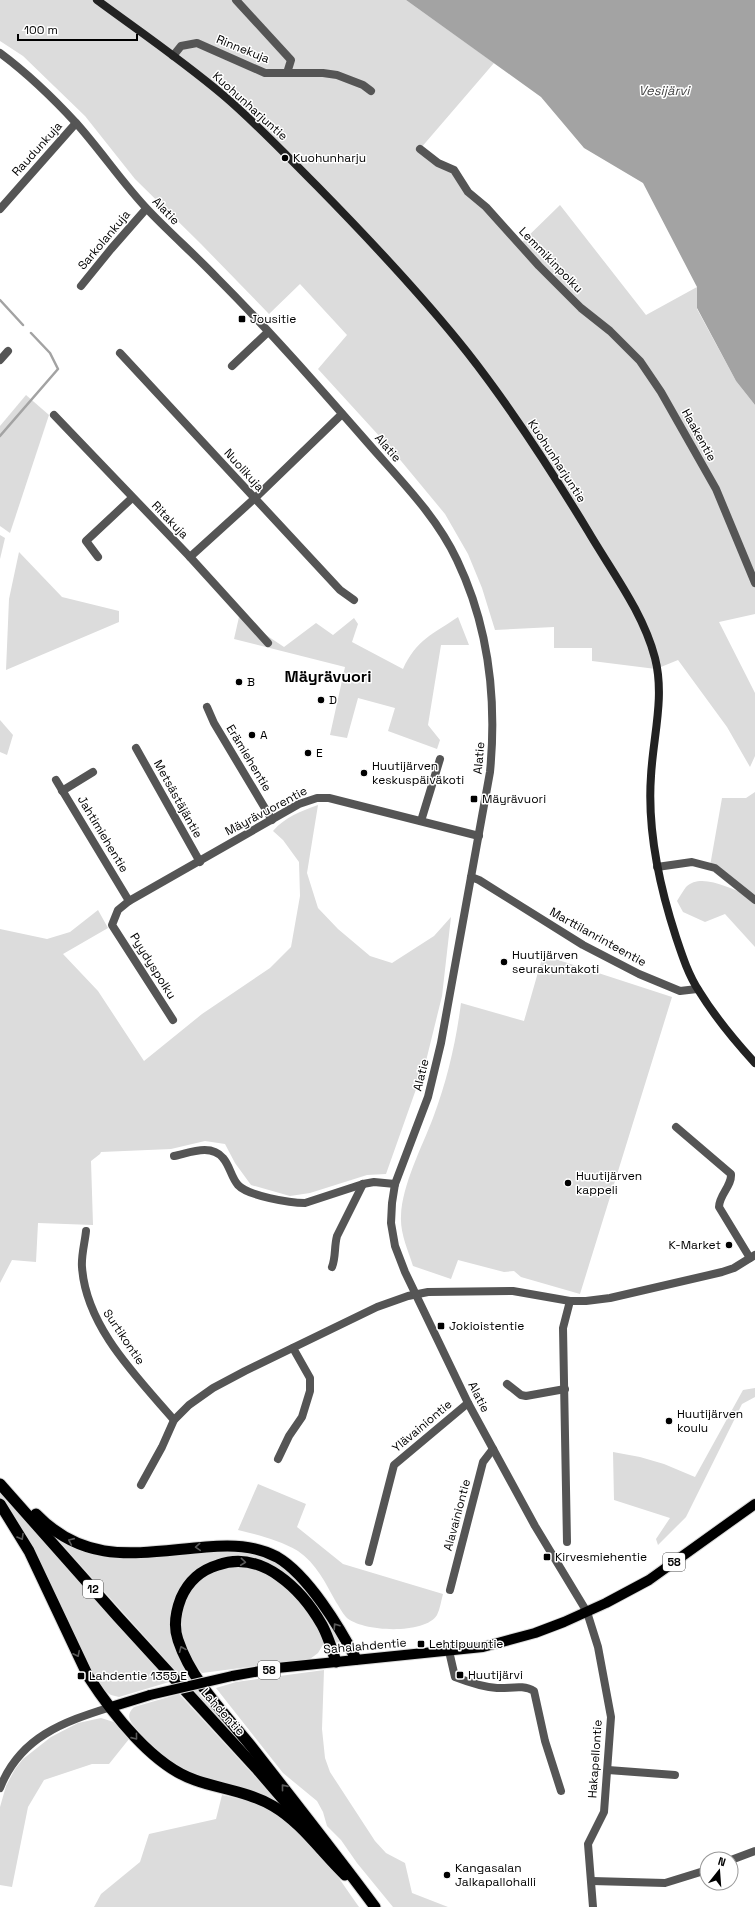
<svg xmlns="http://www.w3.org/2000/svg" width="755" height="1907" viewBox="0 0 755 1907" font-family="'Space Grotesk',sans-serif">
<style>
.green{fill:#dcdcdc}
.water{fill:#a3a3a3}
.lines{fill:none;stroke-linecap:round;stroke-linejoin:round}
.stream{stroke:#a3a3a3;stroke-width:2.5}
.primary-casing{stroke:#dbdbdb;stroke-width:12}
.trunk-casing{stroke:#dbdbdb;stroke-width:13}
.minor{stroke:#555;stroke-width:8}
.tertiary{stroke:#555;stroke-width:8}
.secondary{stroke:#222;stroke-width:8}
.primary{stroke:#000;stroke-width:10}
.trunk{stroke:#000;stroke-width:11}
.primary-bridge-casing{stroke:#dbdbdb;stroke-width:12;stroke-linecap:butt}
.primary-bridge{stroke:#000;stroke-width:10}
.oneway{stroke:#595959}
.poi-dot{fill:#000;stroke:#fff;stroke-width:1.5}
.labels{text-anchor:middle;stroke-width:3;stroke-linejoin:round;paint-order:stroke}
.shield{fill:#fff;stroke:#4c4c4c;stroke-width:1}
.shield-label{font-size:11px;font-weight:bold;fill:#000}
.street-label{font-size:12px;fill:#000;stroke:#fff}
.poi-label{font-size:12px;fill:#000;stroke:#fff;text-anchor:start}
.water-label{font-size:13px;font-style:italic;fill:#444;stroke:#fff}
.district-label{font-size:16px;font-weight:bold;fill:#000;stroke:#fff}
</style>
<rect width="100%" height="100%" fill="#fff"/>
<!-- green -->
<g class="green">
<polygon points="0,0 406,0 494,63 420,149 454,170 519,245 560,205 646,315 697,287 697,309 736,381 755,405 755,614 719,622 755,693 755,756 750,767 727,727 678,660 656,669 592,661 592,648 554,648 554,627 495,630 482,588 468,554 445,514 392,450 318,369 347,335 300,284 269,314 201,244 135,179 85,116 23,56 0,41"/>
<polygon points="26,395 49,415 10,533 0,526 0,426"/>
<polygon points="0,535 5,538 0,559"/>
<polygon points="19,552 62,597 119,611 119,622 6,670 9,599"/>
<path d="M239,617L284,647L316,623L333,635L354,618L358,624L352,642L403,669C416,640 433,634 458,617L469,645H441L428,725L440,740L437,749L388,731L395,708L358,698L347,738L330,735L345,667L234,639Z"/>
<polygon points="0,720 13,735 7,755 0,752"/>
<path d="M755,792V947L725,914L705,922L683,912L677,901C680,896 683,891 686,887C701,872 730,889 746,894L710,866L722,798H746Z"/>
<path d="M318,805L307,873L318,908L338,929L370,956L392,963L434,936L451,917L442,996L426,1061L386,1174L367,1175L310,1193L290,1196L251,1185L235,1163L225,1144L205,1141L171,1149L101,1152L100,1154L91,1161L93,1225L38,1223L36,1262L12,1260L0,1283V929L47,939L70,932L98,910L108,928L63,954L98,991L144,1061L202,1014L270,968L291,947L300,896L299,862L283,840L273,831C285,817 301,811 318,805Z"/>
<path d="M543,955L672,997L580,1294L521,1277L514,1271L504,1272L458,1260L451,1279L413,1266C408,1250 400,1233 401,1216C402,1185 422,1147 433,1118C447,1081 456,1042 461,1003L524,1021Z"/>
<polygon points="755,1388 755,1397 742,1404 686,1517 658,1545 656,1539 670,1518 614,1500 613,1452 640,1457 664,1464 695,1477 743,1390"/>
<path d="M258,1484L306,1504L297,1527L343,1564L443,1594C441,1601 440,1609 437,1615C425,1635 361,1632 346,1617C342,1613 339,1606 336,1602C326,1584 316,1563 298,1551C279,1540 258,1535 238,1530Z"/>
<polygon points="0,1492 169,1682 119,1697 111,1695 102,1689 84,1659 0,1499"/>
<polygon points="57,1539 78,1548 241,1549 275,1560 301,1583 332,1627 346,1651 340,1648 317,1610 252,1560 194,1574 172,1631 246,1746 244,1747"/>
<path d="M234,1565C240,1566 249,1566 255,1569C289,1582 312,1610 324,1643L318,1653L310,1659L202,1673C183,1650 173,1621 189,1594C193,1587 200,1578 207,1574C215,1570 225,1568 234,1565Z"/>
<polygon points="324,1670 322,1729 325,1758 330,1772 375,1841 386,1853 405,1863 412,1893 448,1907 393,1907 357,1863 341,1840 327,1826 323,1812 317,1801 283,1773 216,1688 236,1682"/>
<path d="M179,1694L281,1805C230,1787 171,1775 137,1730C130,1721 125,1716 134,1707Z"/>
<polygon points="101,1718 117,1723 129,1739 109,1764 92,1764 44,1780 28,1807 12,1887 0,1885 0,1807 6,1786 15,1769 23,1759 51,1737 78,1723"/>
<path d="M222,1795C239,1799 259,1802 274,1811C311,1833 335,1873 359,1907H94L101,1894L140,1862L149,1834L216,1819Z"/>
</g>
<!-- water -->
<polygon class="water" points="406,0 755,0 755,405 736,381 697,308 697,287 643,183 584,148 541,97"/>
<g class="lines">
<!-- stream -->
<g class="stream">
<polyline points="0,300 23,325"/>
<polyline points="0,436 58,369 50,353 31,333"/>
</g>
<!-- primary casing -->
<g class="primary-casing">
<g id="primary">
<polyline points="232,1676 277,1668 483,1647 535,1633 564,1622 606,1603 649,1580 755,1504"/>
<polyline points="111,1707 150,1695"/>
</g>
</g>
<!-- trunk casing -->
<g class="trunk-casing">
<g id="trunk">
<polyline points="0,1484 118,1617 256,1768 311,1832"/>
<path d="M0,1504L29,1551L88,1676C112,1713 153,1766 195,1780C221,1789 249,1792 273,1806C302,1823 321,1852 345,1875"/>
<path d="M36,1514C87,1567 141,1552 206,1547C231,1545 254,1545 277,1557C308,1575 340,1628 356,1659"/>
<path d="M336,1662C332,1649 328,1636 322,1625C302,1590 262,1549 218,1565C201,1570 188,1582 181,1598C176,1611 173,1626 178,1640C191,1680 225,1714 251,1746C293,1800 335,1853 375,1907"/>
</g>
</g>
<!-- minor -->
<g class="minor">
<polyline points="236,0 291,60 287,73"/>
<polyline points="173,56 181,46 197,43 265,73 323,73 337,75 363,85 371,91"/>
<polyline points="420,149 438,163 454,170 468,192 486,207 539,266 581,308 610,331 640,361 661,392 716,489 755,583"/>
<polyline points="0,209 76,123"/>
<polyline points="81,286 111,249 146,209"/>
<polyline points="120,353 340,590 354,600"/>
<polyline points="0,360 8,351"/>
<polyline points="232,366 268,332"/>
<polyline points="54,415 190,557 268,643"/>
<polyline points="98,557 86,541 132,498"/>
<polyline points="190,557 254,499 342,414"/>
<polyline points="207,707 214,723 272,820"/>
<polyline points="136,748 200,862"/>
<polyline points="56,780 129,901"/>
<polyline points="62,791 93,772"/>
<polyline points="421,821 440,759"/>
<polyline points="657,867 692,862 715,868 755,900"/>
<polyline points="471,877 479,880 583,945 639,974 680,991 697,989"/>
<polyline points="173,1020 112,925 118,910 129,901 299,804 317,798 329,798 479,836"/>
<path d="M676,1127L731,1174C732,1186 719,1195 719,1207L750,1258"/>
<path d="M174,1156C189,1153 211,1143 223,1158C230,1166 231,1177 238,1185C248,1196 290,1203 305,1203L363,1184L374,1182L395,1184"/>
<path d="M86,1231C85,1242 81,1256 82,1267C86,1327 137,1377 174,1420"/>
<path d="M332,1267C336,1257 334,1247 337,1236L363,1184"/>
<polyline points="507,1384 521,1395 526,1396 565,1389"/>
<polyline points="278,1459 289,1436 302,1417 310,1391 310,1378 293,1348"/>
<polyline points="141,1485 162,1447 174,1420 189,1405 213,1388 245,1371 377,1307 408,1296 428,1292 513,1291 570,1301 586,1301 610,1298 722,1272 734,1268 755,1255"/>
<polyline points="567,1542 563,1328 570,1301"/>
<polyline points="369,1562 394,1465 468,1403"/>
<polyline points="450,1590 483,1462 493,1449"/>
<polyline points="587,1612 598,1647 611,1717 604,1812 588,1844 593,1907"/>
<path d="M449,1651L455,1677C468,1682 482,1687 497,1688C509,1689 523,1684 534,1691L545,1741L561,1791"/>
<polyline points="608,1770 675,1775"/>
<polyline points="731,1860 755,1851"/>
<polyline points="592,1881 665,1883 707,1870"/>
</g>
<!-- tertiary -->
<g class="tertiary">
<path d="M0,53C27,73 54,99 77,124C102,152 123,184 149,211C171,234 195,255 217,278C269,330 318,386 367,442C399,479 436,515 457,560C489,627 497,699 490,772L441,1043L428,1097L395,1184L392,1203L391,1223L395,1246L405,1272L468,1403L535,1526L587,1612"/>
<path d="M0,1788C20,1737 63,1722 111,1707"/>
</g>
<!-- secondary -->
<path class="secondary" d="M97,0C139,31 183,61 223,95C256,123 286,155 317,186C369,239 421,294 467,352C511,408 551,470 588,531C612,572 643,612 655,658C665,697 653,737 651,776C647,831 659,885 676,937C682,955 688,974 699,991C715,1017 734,1040 755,1063"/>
<!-- primary -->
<use href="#primary" class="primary"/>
<!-- trunk -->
<use href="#trunk" class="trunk"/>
<!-- primary-bridge casing -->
<g class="primary-bridge-casing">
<polyline id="primary-bridge" points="150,1695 232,1676"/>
</g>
<!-- primary-bridge -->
<use href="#primary-bridge" class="primary-bridge"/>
</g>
<!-- one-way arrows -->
<defs><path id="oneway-chevron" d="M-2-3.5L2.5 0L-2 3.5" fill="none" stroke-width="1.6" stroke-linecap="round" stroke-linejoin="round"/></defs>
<g class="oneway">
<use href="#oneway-chevron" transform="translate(21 1537) rotate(60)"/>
<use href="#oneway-chevron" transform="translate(71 1541) rotate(-156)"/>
<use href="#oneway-chevron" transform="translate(198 1547) rotate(176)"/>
<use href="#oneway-chevron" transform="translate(243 1562) rotate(6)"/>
<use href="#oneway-chevron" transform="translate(336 1626) rotate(-124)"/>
<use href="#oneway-chevron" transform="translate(182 1649) rotate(-113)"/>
<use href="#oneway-chevron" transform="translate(77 1654) rotate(64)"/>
<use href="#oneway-chevron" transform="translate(135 1737) rotate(51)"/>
<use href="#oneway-chevron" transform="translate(284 1787) rotate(-129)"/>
</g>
<!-- markers -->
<g class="poi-dot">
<circle cx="285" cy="158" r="4"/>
<rect x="238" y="315" width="8" height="8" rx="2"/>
<circle cx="239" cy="682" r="4"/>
<circle cx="321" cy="700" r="4"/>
<circle cx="252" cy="735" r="4"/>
<circle cx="308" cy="753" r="4"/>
<circle cx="364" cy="773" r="4"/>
<rect x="470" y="795" width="8" height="8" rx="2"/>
<circle cx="504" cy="962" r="4"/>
<circle cx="568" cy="1183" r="4"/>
<circle cx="729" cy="1245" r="4"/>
<rect x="437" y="1322" width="8" height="8" rx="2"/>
<circle cx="669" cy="1421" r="4"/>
<rect x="543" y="1553" width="8" height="8" rx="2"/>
<rect x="417" y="1640" width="8" height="8" rx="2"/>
<rect x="456" y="1671" width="8" height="8" rx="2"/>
<rect x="77" y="1672" width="8" height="8" rx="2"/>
<circle cx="447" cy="1875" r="4"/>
</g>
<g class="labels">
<!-- shield labels -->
<g class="shield">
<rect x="663" y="1553" width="22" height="18" rx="3"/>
<rect x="83" y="1580" width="20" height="18" rx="3"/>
<rect x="258" y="1661" width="22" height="18" rx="3"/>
</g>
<g class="shield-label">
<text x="674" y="1566">58</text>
<text x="93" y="1593">12</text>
<text x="269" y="1674">58</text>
</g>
<!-- street labels -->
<g class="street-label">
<text transform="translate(243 49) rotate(22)" y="4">Rinnekuja</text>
<text transform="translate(250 106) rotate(42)" y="4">Kuohunharjuntie</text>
<text transform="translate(37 149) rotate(-48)" y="4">Raudunkuja</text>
<text transform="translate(166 211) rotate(46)" y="4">Alatie</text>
<text transform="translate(104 240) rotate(-50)" y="4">Sarkolankuja</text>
<text transform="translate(551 260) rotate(46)" y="4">Lemmikinpolku</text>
<text transform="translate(699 435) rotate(61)" y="4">Haakentie</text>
<text transform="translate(388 448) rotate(49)" y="4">Alatie</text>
<text transform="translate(557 461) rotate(57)" y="4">Kuohunharjuntie</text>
<text transform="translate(244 470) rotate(48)" y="4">Nuolikuja</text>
<text transform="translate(170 520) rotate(46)" y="4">Ritakuja</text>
<text transform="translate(249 758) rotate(59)" y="4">Erämiehentie</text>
<text transform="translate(479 758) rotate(-85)" y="4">Alatie</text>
<text transform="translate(178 799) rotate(61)" y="4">Metsästäjäntie</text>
<text transform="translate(266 811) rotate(-28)" y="4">Mäyrävuorentie</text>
<text transform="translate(103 834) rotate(59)" y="4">Jahtimiehentie</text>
<text transform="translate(598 937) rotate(29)" y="4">Marttilanrinteentie</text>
<text transform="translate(153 966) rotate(58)" y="4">Pyydyspolku</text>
<text transform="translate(421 1075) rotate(-76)" y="4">Alatie</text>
<text transform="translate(124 1337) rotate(56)" y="4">Surtikontie</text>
<text transform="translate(479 1397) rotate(63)" y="4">Alatie</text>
<text transform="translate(422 1426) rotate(-40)" y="4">Ylävainiontie</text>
<text transform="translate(457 1515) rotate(-75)" y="4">Alavainiontie</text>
<text transform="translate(365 1646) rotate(-5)" y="4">Sahalahdentie</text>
<text transform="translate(223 1712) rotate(48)" y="4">Lahdentie</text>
<text transform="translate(595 1759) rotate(-86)" y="4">Hakapellontie</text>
</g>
<!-- poi labels -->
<g class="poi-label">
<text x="293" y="162">Kuohunharju</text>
<text x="250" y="323">Jousitie</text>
<text x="247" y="686">B</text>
<text x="329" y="704">D</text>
<text x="260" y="739">A</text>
<text x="316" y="757">E</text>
<text x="372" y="770">Huutijärven<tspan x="372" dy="14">keskuspäiväkoti</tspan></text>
<text x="482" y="803">Mäyrävuori</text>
<text x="512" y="959">Huutijärven<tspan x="512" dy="14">seurakuntakoti</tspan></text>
<text x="576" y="1180">Huutijärven<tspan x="576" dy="14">kappeli</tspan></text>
<text x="721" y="1249" text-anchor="end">K-Market</text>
<text x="449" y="1330">Jokioistentie</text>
<text x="677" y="1418">Huutijärven<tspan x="677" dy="14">koulu</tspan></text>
<text x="555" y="1561">Kirvesmiehentie</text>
<text x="429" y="1648">Lehtipuuntie</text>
<text x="468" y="1679">Huutijärvi</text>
<text x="89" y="1680">Lahdentie 1355 E</text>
<text x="455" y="1872">Kangasalan<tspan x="455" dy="14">Jalkapallohalli</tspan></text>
</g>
<!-- water labels -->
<g class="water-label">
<text x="664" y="95">Vesijärvi</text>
</g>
<!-- district labels -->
<g class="district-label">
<text x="328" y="682">Mäyrävuori</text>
</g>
</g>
<!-- north arrow -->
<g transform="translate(719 1871) rotate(17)"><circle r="19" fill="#ffffff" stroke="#999999"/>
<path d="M0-3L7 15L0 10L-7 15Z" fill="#000000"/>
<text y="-6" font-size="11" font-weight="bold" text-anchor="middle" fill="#000000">N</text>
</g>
<!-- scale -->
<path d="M18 34v6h119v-6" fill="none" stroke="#000000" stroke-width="2"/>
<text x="24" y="34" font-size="12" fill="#000000" stroke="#ffffff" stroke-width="3" paint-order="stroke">100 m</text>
</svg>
